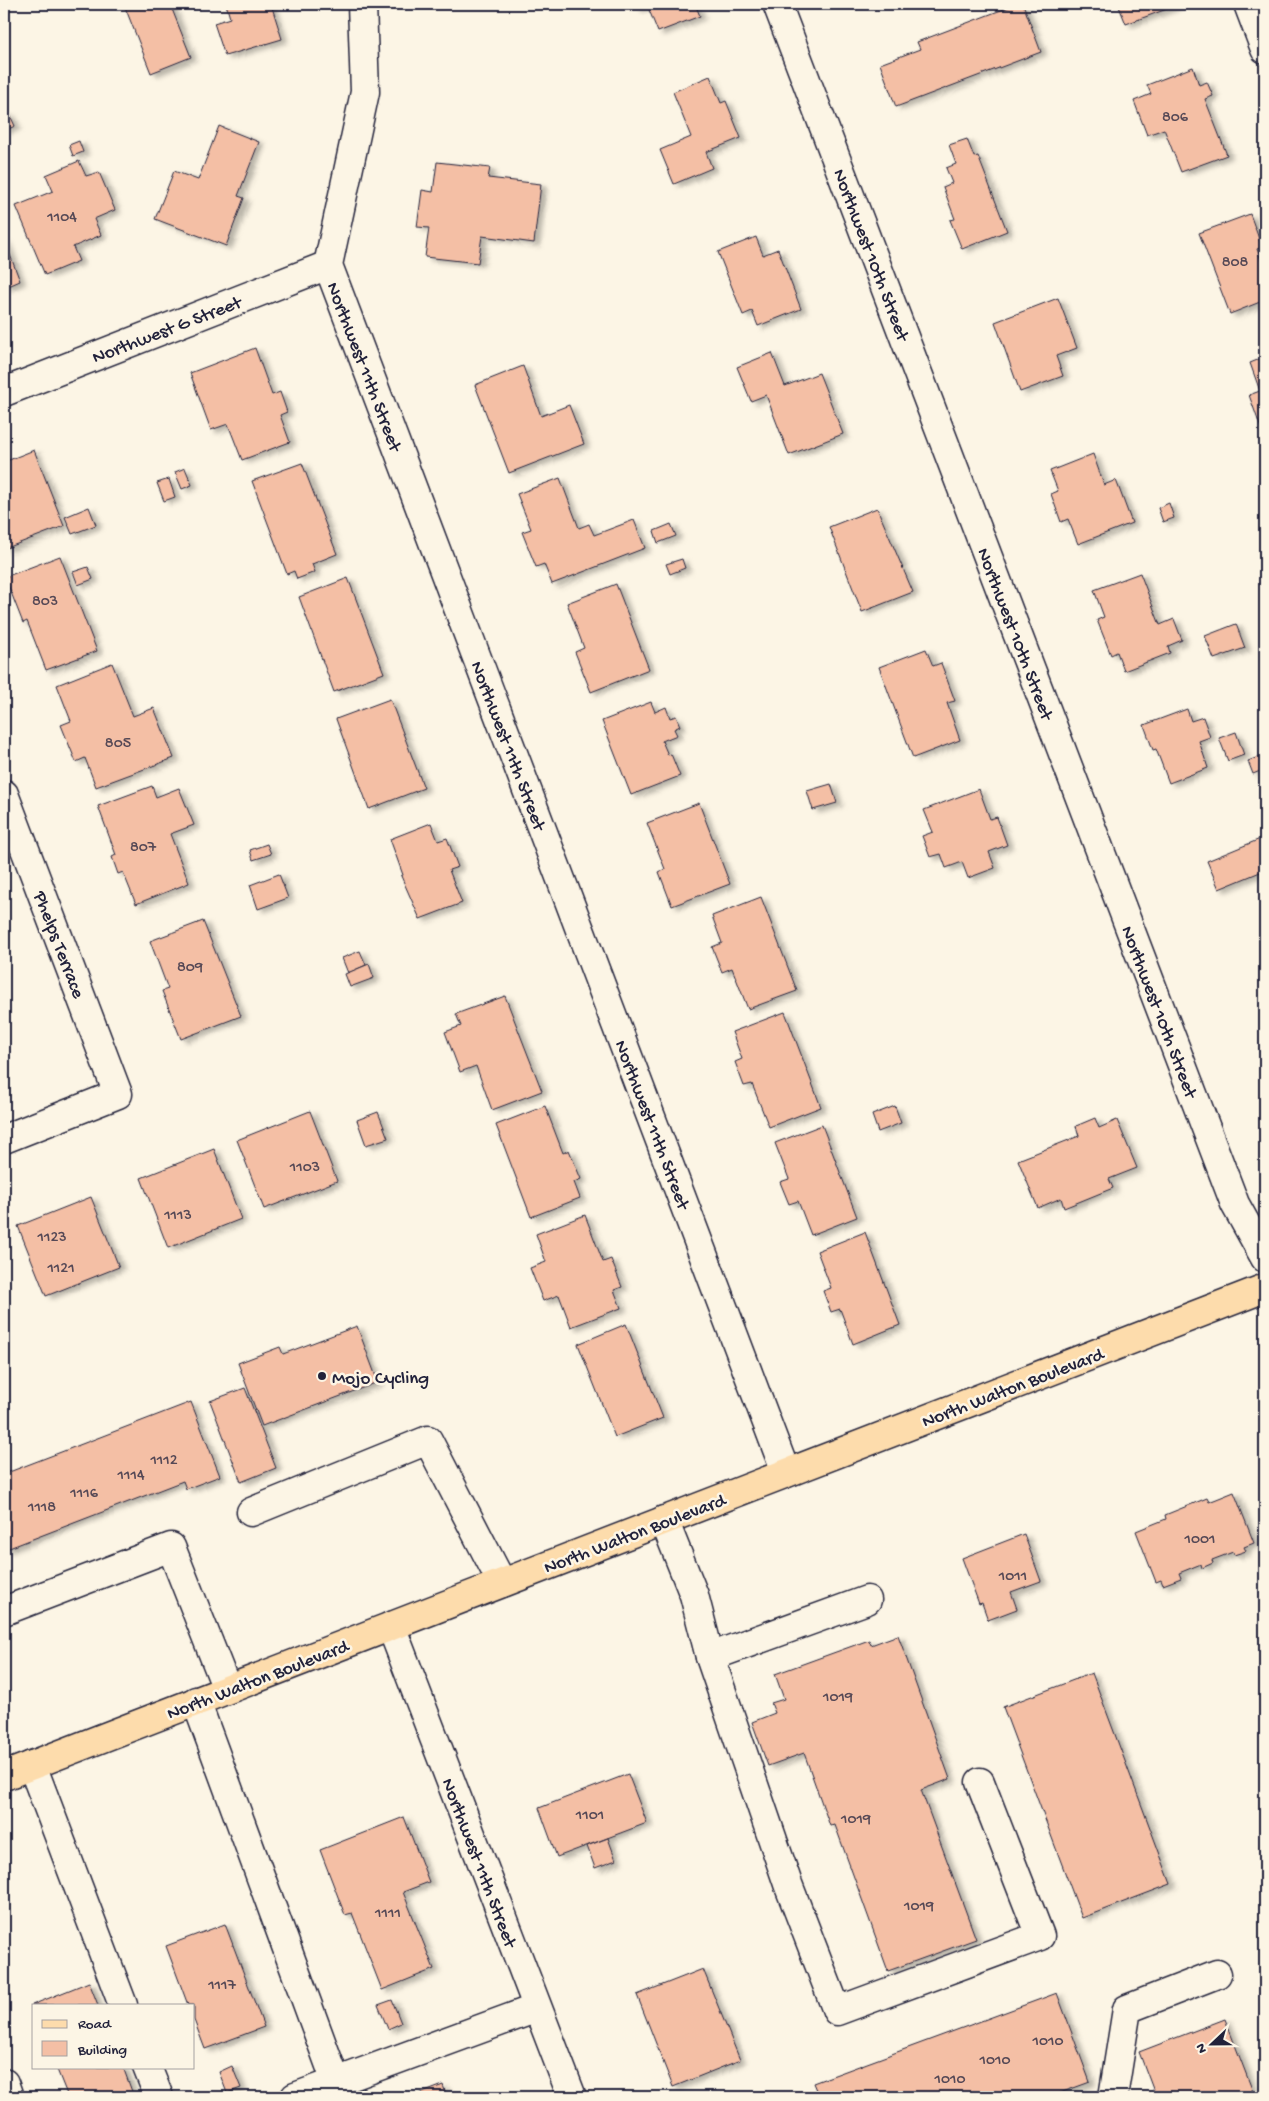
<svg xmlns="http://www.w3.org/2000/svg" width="1269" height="2101" viewBox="0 0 1269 2101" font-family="'Gochi Hand',sans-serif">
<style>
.building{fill:#f4bfa5;stroke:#22223b;filter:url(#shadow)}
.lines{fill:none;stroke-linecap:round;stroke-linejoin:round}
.minor-casing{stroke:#22223b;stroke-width:31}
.major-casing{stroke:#22223b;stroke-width:31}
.minor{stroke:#fcf5e5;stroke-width:28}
.major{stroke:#fddcac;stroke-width:28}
.poi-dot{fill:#22223b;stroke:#fcf5e5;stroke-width:2}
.labels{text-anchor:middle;stroke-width:5;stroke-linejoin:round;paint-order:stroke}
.number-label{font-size:16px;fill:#564956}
.street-label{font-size:19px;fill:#22223b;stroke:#fcf5e5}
.poi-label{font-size:19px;fill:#22223b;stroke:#fcf5e5;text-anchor:start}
</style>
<defs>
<filter id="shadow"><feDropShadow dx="5.5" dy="3" stdDeviation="2.5" flood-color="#0004"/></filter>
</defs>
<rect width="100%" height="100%" fill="#fcf5e5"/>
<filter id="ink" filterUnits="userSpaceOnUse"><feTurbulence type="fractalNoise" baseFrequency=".02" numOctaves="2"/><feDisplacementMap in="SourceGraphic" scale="10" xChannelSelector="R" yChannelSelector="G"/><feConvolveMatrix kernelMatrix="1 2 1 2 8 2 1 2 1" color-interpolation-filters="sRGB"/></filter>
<g filter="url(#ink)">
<!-- building -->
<g class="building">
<polygon points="132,4 170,4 191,57 151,73 125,7"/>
<polygon points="226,4 271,4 282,39 225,56 214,23 230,18"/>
<polygon points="635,4 695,4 700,16 658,32 647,5 637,9"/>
<polygon points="1017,4 1023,4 1041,52 896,107 880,64 920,49 917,42"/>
<polygon points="1118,4 1174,4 1175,6 1126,24"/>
<polygon points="1193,67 1199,85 1207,82 1213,96 1205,99 1227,155 1181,172 1164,129 1147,135 1134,101 1151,94 1147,85"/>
<polygon points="710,76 721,103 726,101 741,138 706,152 712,168 674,184 660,150 691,137 673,92"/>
<polygon points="9,113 15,126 4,131 4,115"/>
<polygon points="219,126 259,142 238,196 244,198 226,246 155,219 174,171 198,180"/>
<polygon points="967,139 974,157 978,156 1007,231 962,249 950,220 955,219 943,187 952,183 946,168 956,164 949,145"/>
<polygon points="79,141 83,152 73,156 69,145"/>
<polygon points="79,161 86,176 99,172 115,210 94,219 101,235 73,247 79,261 45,275 16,206 53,191 46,175"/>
<polygon points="437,162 490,168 488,178 541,184 534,243 482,236 478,263 425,257 429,228 417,227 422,190 433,192"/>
<polygon points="1250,214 1262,247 1257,249 1265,271 1265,300 1230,314 1199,233"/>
<polygon points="756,237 763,255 778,249 801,309 758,326 752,311 743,315 718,252"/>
<polygon points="4,239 20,281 4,288"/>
<polygon points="1058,298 1077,348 1056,356 1063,376 1020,392 995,322"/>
<polygon points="255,348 272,395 280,392 287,412 280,415 290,442 242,460 228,424 211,430 190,373"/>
<polygon points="772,353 785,386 819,373 843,434 789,455 766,395 751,401 737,367"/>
<polygon points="1265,357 1265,433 1263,434 1249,395 1260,391 1250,363"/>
<polygon points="523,366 541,416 569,405 584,444 509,473 475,385"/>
<polygon points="34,450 64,526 4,549 4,462"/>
<polygon points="1093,454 1104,485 1116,480 1132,523 1078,544 1068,519 1061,522 1051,494 1058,491 1050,471"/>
<polygon points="302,463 337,554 312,564 315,572 297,579 294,571 287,574 252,481"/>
<polygon points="185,468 192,485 182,489 175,472"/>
<polygon points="560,478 579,528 589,524 594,535 634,520 645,548 552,584 544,564 536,567 522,532 531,529 517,494"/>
<polygon points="169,479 175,497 164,501 157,483"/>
<polygon points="1169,503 1174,518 1163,522 1158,508"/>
<polygon points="89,507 96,525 72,534 65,517"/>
<polygon points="877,508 913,592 862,612 829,527"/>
<polygon points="671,524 676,536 658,543 654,531"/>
<polygon points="60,556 97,651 46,670 27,621 23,623 5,577"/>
<polygon points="682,559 685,568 670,574 666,564"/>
<polygon points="88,567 93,579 78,585 73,572"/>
<polygon points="1140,573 1160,625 1174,619 1182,640 1168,646 1170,653 1124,671 1117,652 1111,655 1097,620 1104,617 1094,590"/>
<polygon points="348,578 384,673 334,692 299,597"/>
<polygon points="616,584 649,669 591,692 575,652 584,648 567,603"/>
<polygon points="1236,624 1245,648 1214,659 1205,636"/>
<polygon points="926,649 933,666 941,663 955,701 947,703 960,740 913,758 879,667"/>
<polygon points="112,663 133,716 154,708 174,758 96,787 85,758 76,762 61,725 71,721 57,685"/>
<polygon points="390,699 424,788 369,809 336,719"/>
<polygon points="651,702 655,712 666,707 670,718 676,716 680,726 674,729 677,735 662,741 668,755 671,754 680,776 631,795 602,721"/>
<polygon points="1187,709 1191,721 1203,717 1210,737 1199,741 1208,768 1169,783 1156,749 1153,750 1144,725"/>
<polygon points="1236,732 1244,755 1228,761 1219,738"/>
<polygon points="1261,756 1265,769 1253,774 1248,761"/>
<polygon points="831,784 837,803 813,810 807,791"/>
<polygon points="152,786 156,797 179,788 194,825 170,834 189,883 136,904 123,872 118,874 112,857 116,855 98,806"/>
<polygon points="979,789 990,819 997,817 1007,845 989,852 995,868 968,878 962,862 946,868 941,854 930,857 922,836 933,832 924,810"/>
<polygon points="699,803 730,884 672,906 659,872 665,869 647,823"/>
<polygon points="431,823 438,841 447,838 458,867 449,870 462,903 420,919 401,876 403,875 390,839"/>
<polygon points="1265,837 1265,870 1219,889 1207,861"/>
<polygon points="267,844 271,854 253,860 250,850"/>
<polygon points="279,874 288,898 258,909 250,885"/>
<polygon points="761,897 797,991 748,1009 732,968 722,972 712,947 722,943 712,916"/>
<polygon points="203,921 241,1016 181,1039 162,991 168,989 150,941"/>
<polygon points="360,951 366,965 348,973 342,958"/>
<polygon points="369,964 374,978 350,987 345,974"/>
<polygon points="505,996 542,1091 492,1110 476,1066 460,1072 445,1032 461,1026 456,1014"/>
<polygon points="785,1012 821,1107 769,1127 752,1084 744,1086 735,1062 742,1059 732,1032"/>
<polygon points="545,1106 563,1153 569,1150 581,1179 574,1182 580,1198 531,1217 496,1125"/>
<polygon points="895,1106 901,1123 878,1132 872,1115"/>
<polygon points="310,1111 337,1181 264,1209 237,1140"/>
<polygon points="378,1112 388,1138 366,1145 357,1120"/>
<polygon points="1095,1118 1099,1128 1117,1120 1137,1168 1109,1179 1113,1188 1064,1208 1061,1198 1038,1208 1018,1160 1079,1136 1076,1126"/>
<polygon points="822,1125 857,1217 811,1235 798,1201 789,1204 780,1182 789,1179 775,1143"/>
<polygon points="214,1149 241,1219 168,1248 141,1178"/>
<polygon points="91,1197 119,1267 46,1296 18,1226"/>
<polygon points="585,1215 603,1262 611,1259 622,1287 614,1290 621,1308 571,1327 559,1295 543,1301 530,1268 546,1262 536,1234"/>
<polygon points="865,1232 900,1325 853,1344 840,1309 831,1312 823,1291 831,1288 817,1251"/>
<polygon points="626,1324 663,1418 615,1437 578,1344"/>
<polygon points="357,1326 378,1382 262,1426 238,1363 280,1347 283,1354"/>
<polygon points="245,1388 276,1468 241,1482 210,1401"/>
<polygon points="191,1402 220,1476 186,1489 183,1481 4,1550 4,1474"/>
<polygon points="1234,1492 1254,1543 1244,1547 1246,1551 1234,1555 1233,1552 1212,1560 1213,1563 1202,1568 1201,1564 1179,1573 1181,1578 1163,1585 1161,1580 1156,1582 1136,1531 1166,1519 1165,1515 1207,1498 1209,1502"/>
<polygon points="1024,1534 1041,1581 1011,1592 1017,1609 988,1620 982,1603 979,1604 962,1558"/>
<polygon points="898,1635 950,1779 921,1790 976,1939 888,1971 835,1825 830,1826 804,1753 768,1766 752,1722 775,1713 771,1703 784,1699 775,1674 869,1640 871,1645"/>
<polygon points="1092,1673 1171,1884 1082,1918 1003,1707"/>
<polygon points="628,1774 647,1823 557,1857 539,1808"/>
<polygon points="404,1817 429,1882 403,1892 434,1969 382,1990 352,1913 345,1915 320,1850"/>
<polygon points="608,1838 616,1860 595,1868 587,1846"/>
<polygon points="225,1924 264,2027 205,2049 194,2020 194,2005 188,2005 166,1946"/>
<polygon points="703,1969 740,2060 673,2087 637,1995"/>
<polygon points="89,1982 98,2005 34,2005 34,2010 32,2005"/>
<polygon points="1057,1993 1090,2082 1049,2097 819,2097 813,2083"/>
<polygon points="392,2000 401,2023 388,2029 378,2005"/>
<polygon points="1225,2019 1255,2097 1156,2097 1139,2052"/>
<polygon points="232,2066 241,2088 227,2093 219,2072"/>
<polygon points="56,2067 123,2067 134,2097 68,2097"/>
<polygon points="443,2085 447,2097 412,2097"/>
</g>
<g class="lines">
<!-- minor casing -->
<g class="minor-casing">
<g id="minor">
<polyline points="362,4 365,92 328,265 786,1473"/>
<polyline points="777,4 1235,1204 1265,1258"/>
<polyline points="1248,4 1265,49"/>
<polyline points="4,392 328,265"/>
<polyline points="4,794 118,1094 4,1139"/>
<polyline points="251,1512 428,1440 502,1583"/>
<polyline points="664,1520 694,1595 710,1657 867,1600"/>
<polyline points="4,1611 171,1547 227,1689"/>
<polyline points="391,1626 572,2097"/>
<polyline points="710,1657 788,1884 837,2011 1040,1936 980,1782"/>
<polyline points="196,1701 336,2082"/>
<polyline points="32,1765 123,2005"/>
<polyline points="147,2067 159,2097"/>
<polyline points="4,2083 9,2097"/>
<polyline points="295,2097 537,2008"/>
<polyline points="1113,2097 1127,2009 1217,1974"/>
</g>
</g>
<!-- major casing -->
<g class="major-casing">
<polyline id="major" points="4,1776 1265,1288"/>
</g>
<!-- minor -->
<use href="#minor" class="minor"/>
<!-- major -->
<use href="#major" class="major"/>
</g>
</g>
<!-- markers -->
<circle class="poi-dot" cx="322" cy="1376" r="5"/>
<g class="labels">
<!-- number labels -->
<g class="number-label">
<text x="1175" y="121">806</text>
<text x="62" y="221">1104</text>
<text x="1235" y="266">808</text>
<text x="45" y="605">803</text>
<text x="118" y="747">805</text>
<text x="143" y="851">807</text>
<text x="190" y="971">809</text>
<text x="305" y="1171">1103</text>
<text x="178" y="1219">1113</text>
<text x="52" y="1241">1123</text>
<text x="61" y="1272">1121</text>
<text x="164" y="1464">1112</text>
<text x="131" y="1479">1114</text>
<text x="84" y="1497">1116</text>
<text x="42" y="1511">1118</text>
<text x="1200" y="1543">1001</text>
<text x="1013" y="1580">1011</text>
<text x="838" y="1701">1019</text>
<text x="590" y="1819">1101</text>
<text x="856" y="1823">1019</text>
<text x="919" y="1910">1019</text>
<text x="388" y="1917">1111</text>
<text x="222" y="1989">1117</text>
<text x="1048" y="2045">1010</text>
<text x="995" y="2064">1010</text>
<text x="950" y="2083">1010</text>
</g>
<!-- street labels -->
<g class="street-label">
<text transform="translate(873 254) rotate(69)" y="7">Northwest 10th Street</text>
<text transform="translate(166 328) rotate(-21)" y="7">Northwest G Street</text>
<text transform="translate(366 366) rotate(69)" y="7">Northwest 11th Street</text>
<text transform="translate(1017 633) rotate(69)" y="7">Northwest 10th Street</text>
<text transform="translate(510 745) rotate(69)" y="7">Northwest 11th Street</text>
<text transform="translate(61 944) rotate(69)" y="7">Phelps Terrace</text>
<text transform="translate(1161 1011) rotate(69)" y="7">Northwest 10th Street</text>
<text transform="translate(654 1124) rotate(69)" y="7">Northwest 11th Street</text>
<text transform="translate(1012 1386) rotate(-21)" y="7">North Walton Boulevard</text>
<text transform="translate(634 1532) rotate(-21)" y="7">North Walton Boulevard</text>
<text transform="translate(257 1678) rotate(-21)" y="7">North Walton Boulevard</text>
<text transform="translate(481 1862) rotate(69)" y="7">Northwest 11th Street</text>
</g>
<!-- poi labels -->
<g class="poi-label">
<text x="332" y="1383">Mojo Cycling</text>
</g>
</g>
<!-- margin -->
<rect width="1269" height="2101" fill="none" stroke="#fcf5e5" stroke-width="20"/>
<rect x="10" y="10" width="1249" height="2081" fill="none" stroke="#22223b" stroke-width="2" filter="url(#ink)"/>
<!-- legend -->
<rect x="32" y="2004" width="162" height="65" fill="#fcf5e5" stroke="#a5a1a1"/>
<rect x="42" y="2020" width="25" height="8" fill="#fddcac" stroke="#a5a1a1"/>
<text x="78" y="2028" font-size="15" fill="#22223b">Road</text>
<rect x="42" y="2041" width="25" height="15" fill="#f4bfa5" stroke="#a5a1a1"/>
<text x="78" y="2054" font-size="15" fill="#22223b">Building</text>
<!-- north arrow -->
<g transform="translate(1212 2044) rotate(248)" stroke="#fcf5e5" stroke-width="4" paint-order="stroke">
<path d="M0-4L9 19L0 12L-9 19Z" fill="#22223b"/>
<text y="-8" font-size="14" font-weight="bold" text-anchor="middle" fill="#22223b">N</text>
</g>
</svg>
